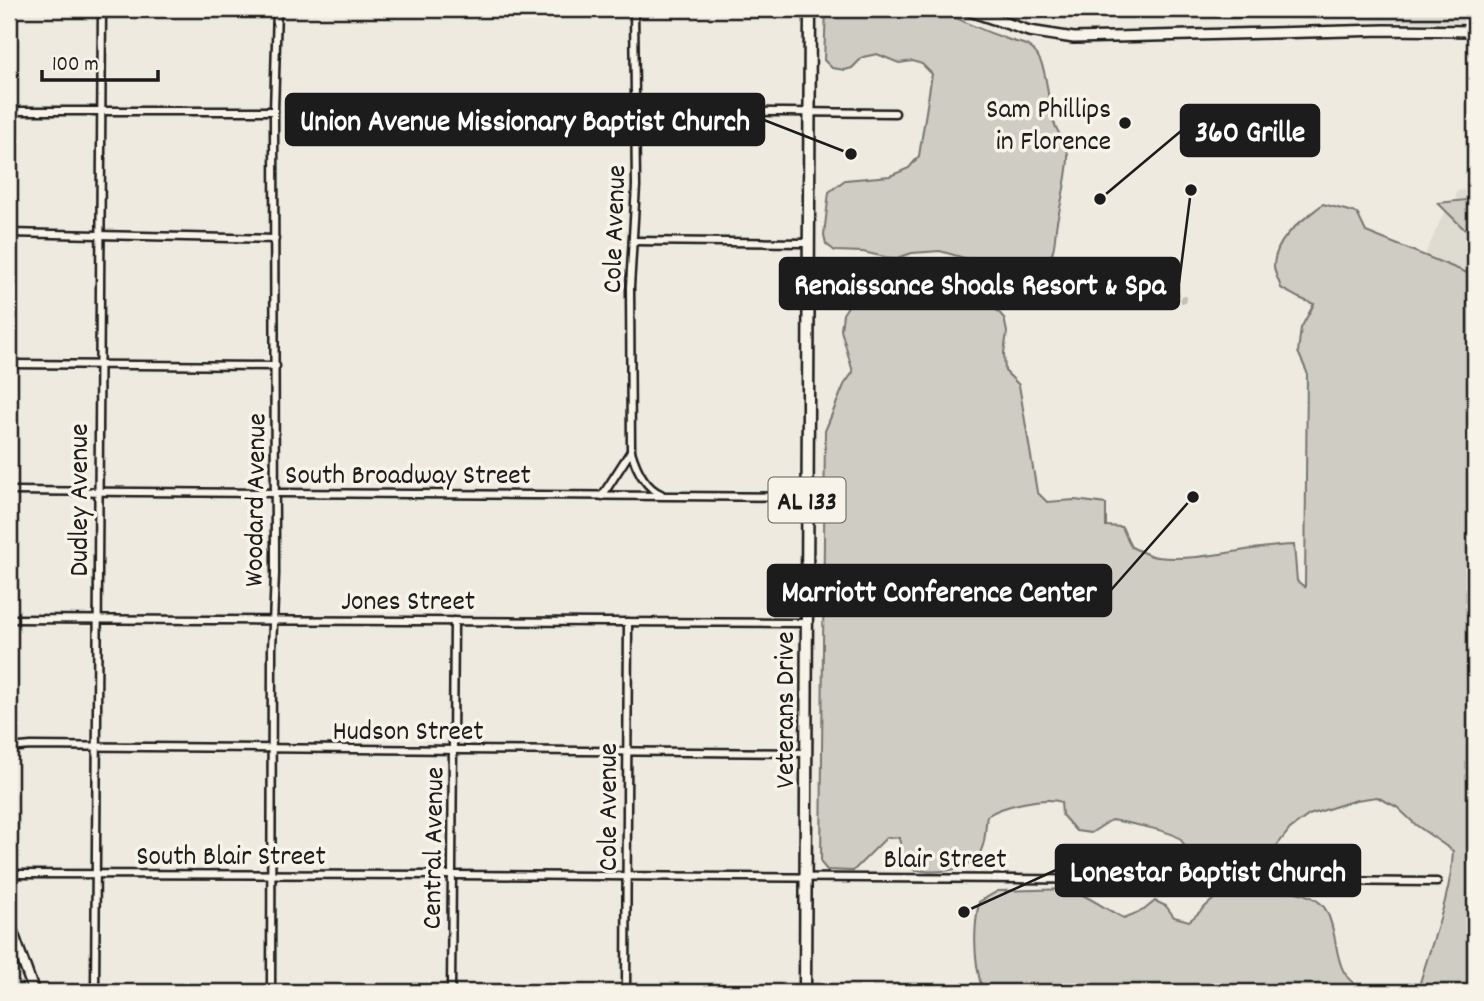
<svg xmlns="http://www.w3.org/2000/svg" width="1484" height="1001" viewBox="0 0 1484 1001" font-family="Dekko,sans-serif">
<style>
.built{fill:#dedbd1}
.green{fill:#cfccc3;stroke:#767470;stroke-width:2}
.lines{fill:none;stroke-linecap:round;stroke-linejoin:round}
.minor-tunnel{stroke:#c4c1b9;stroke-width:6;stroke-dasharray:6 3;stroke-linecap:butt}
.minor-casing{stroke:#1c1c1c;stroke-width:11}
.secondary-casing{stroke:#1c1c1c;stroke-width:14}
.primary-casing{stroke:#1c1c1c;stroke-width:15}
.minor{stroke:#f7f3e8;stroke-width:6}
.secondary{stroke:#f7f3e8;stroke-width:9}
.primary{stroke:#f7f3e8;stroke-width:10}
.poi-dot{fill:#1c1c1c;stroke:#f7f3e8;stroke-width:2.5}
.labels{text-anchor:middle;stroke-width:7;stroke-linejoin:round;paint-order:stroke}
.shield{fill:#f7f3e8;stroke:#5e5c59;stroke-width:2}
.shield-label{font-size:26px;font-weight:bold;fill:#1c1c1c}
.poi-label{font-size:28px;fill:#1c1c1c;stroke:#f7f3e8;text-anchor:end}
.street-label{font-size:28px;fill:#1c1c1c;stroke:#f7f3e8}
.leader{fill:none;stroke:#1c1c1c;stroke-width:2.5}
.callout-dot{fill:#1c1c1c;stroke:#f7f3e8;stroke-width:2.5}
.callout{fill:#1c1c1c;stroke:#1c1c1c;stroke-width:2.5}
.callout-label{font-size:30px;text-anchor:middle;font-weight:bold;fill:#fff}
</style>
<rect width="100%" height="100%" fill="#eeeae0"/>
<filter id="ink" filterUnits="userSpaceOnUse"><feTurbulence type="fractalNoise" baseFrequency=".0143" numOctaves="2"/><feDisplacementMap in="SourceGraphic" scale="14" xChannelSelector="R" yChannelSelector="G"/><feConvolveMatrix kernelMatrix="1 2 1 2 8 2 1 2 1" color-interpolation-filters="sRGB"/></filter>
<g filter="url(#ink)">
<!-- built -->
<g class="built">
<polygon points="1360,9 1475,9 1475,23 1362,21"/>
<polygon points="1475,189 1475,276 1424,257 1443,215 1456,198 1456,191"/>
</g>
<!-- green -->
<g class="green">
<path d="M826,9H939C960,21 984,31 1007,39C1014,42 1022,43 1028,46C1051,60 1045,103 1055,125C1060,138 1069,144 1068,159C1067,178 1062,199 1058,217C1054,231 1057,245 1050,259L1040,262L975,261L940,251L912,253L894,259L863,252L835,251L826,244L824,235L829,192L845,180L890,176L909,168L919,156L932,74L922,64L913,61L899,63L877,54L863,57L852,68L845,70L832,68L824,60Z"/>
<polygon points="1035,9 1360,9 1360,11 1227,18 1192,14 1106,15"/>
<polygon points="1475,199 1475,234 1462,227 1438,203"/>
<path d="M1323,204L1357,213L1366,232L1475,276V503L1473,508H1475V992H1415L1418,990C1430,945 1451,898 1453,851L1416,825L1397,807L1377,797L1356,800L1309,815L1290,829L1264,862L1244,869L1207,868L1189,859C1187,852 1185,843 1179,838C1171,831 1124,822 1111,820L1091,833L1076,831L1062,815L1061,802C1045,796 1001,806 987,816C985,826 986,839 982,848C974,874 924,876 905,866L899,838L887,837L853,871L827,870L821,863L825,431L844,385L853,372L841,330L843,314L852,300L869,292L972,293L987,299L1004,318L1007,332L1004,353L1005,371L1019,385L1037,492L1047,502L1075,500L1106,504V526L1122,527L1131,547C1139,550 1148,556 1157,557C1202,562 1248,546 1294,545L1297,581L1305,587L1307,372L1298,352L1301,328L1314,304L1299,298L1281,288C1279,281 1274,272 1274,266C1275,237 1303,220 1323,204Z"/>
<path d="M1070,889C1090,897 1105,909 1124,918L1144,910L1155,901L1166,906L1174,917L1189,921C1198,915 1214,896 1222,894C1248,887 1313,883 1327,912C1342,943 1329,978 1370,992H983C974,963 973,932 979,902L998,891Z"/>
</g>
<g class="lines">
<!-- minor-tunnel -->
<g class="minor-tunnel">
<path d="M1124,277C1142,294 1163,301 1186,300"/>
<polyline points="1124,277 1137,275 1186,300"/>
</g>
<!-- minor casing -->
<g class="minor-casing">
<g id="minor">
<polyline points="9,111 274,111"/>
<polyline points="580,114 665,111 895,113"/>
<polyline points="9,233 275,239"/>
<polyline points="633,241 807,243"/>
<polyline points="930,276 913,270 822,269 809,277 821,283 912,281 930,276 992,274 1124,277"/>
<polyline points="9,364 276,366"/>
<path d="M631,451C636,468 644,487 661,494"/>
<polyline points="9,491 807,497"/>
<polyline points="602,496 631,451 630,287 636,186 634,9"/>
<polyline points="9,619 807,623"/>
<polyline points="9,748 31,746 806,753"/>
<polyline points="9,874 452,875 1437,882"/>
<polyline points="95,992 102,9"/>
<polyline points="271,992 272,649 275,574 274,111 277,9"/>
<polyline points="451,992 454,621"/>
<polyline points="626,992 628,622"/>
</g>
</g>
<!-- secondary casing -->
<g class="secondary-casing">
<g id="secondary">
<polyline points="964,9 1029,31 1074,38 1385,30 1475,31"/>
<polyline points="9,922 34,992"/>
</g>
</g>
<!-- primary casing -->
<g class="primary-casing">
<polyline id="primary" points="805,992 810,9"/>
</g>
<!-- minor -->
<use href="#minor" class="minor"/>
<!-- secondary -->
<use href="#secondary" class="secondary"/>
<!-- primary -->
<use href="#primary" class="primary"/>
</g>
</g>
<!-- markers -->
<circle class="poi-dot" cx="1125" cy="123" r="7"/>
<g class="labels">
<!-- shield labels -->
<rect class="shield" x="768.5" y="477.5" width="77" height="45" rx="5"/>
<g class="shield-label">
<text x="807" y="509">AL 133</text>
</g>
<!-- poi labels -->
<g class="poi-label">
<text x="1111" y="117">Sam Phillips<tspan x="1111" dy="32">in Florence</tspan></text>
</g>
<!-- street labels -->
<g class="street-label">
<text transform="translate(612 229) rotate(-88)" y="10">Cole Avenue</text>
<text x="408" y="483">South Broadway Street</text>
<text transform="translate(77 500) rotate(-90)" y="10">Dudley Avenue</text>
<text transform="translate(253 500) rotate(-89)" y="10">Woodard Avenue</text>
<text x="408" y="609">Jones Street</text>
<text transform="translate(783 710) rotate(-90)" y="10">Veterans Drive</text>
<text x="408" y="739">Hudson Street</text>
<text transform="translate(606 807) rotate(-90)" y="10">Cole Avenue</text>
<text transform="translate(431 848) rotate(-89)" y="10">Central Avenue</text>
<text x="231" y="864">South Blair Street</text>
<text x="945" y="867">Blair Street</text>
</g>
</g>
<!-- callouts -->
<path class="leader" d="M851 154L764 120M1100 199L1181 131M1191 190L1179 283M1193 497L1111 590M964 912L1056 870"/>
<g class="callout-dot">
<circle cx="851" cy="154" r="7"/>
<circle cx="1100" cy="199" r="7"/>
<circle cx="1191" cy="190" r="7"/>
<circle cx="1193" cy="497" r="7"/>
<circle cx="964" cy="912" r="7"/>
</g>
<g class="callout">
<rect x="286" y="94" width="478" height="51" rx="7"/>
<rect x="1181" y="105" width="138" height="51" rx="7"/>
<rect x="780" y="258" width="399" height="51" rx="7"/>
<rect x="768" y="565" width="343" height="51" rx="7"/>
<rect x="1056" y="845" width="304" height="51" rx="7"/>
</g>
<g class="callout-label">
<text x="525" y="130">Union Avenue Missionary Baptist Church</text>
<text x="1250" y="141">360 Grille</text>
<text x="980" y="294">Renaissance Shoals Resort &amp; Spa</text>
<text x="939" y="601">Marriott Conference Center</text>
<text x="1208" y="881">Lonestar Baptist Church</text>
</g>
<!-- margin -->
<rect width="1484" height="1001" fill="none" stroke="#f7f3e8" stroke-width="35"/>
<rect x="18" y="18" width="1449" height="966" fill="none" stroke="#1c1c1c" stroke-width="2.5" filter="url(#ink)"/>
<!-- scale -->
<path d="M42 70v10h116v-10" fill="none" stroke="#1c1c1c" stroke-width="3.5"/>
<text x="52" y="70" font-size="21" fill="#1c1c1c" stroke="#f7f3e8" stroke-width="5" paint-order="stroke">100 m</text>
</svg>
